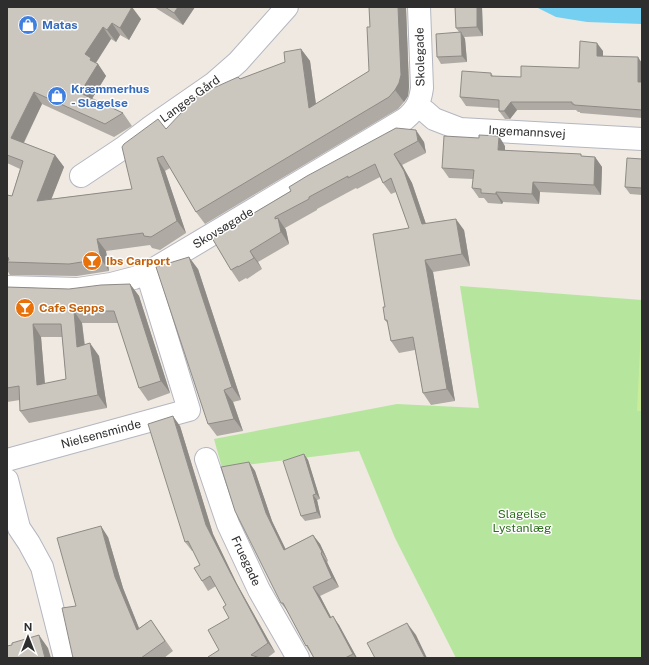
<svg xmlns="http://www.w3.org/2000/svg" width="649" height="665" viewBox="0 0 649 665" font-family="'Public Sans',sans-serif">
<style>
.green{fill:#b6e59e}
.pitch{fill:#c9ec9a}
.water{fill:#75cff0}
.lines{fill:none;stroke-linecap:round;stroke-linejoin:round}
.minor-casing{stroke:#b4b7c1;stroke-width:24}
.minor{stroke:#fff;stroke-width:22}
.wall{fill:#afaba4;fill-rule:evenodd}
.shaded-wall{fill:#8e8b86}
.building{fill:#cbc7bf;stroke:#8e8b86;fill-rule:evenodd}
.labels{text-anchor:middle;stroke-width:3;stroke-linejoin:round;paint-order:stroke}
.shop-label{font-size:12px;font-weight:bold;fill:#366cbe;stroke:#fff;text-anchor:start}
.street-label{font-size:12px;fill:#2e2e2e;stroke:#fff}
.food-label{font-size:12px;font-weight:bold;fill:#c56008;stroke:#fff;text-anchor:start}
.park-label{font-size:12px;fill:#2c6e1b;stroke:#fff}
</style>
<rect width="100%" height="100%" fill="#efe9e1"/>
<!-- green -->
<polygon class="green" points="460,286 642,300 642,658 456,658 395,538 359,451 222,468 214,439 397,404 479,408"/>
<!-- pitch -->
<polygon class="pitch" points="642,308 642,411 637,411"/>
<!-- water -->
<polygon class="water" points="536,7 642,7 642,24 587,22 556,17"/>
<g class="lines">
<!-- minor casing -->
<g class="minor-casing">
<g id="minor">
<polyline points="417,106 426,112 434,119 460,129 642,139"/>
<polyline points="81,176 123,148 152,126 214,83 238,62 287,7"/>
<path d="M7,287L78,289L111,284L134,278L147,273L405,119C417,109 420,102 422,88L419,7"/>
<polyline points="206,459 228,524 259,590 298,658"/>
<polyline points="7,460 189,410 147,273"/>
<polyline points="7,480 19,528 29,543 42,567 65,658"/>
</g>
</g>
<!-- minor -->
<use href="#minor" class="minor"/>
</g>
<!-- wall -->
<g class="wall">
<polygon points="7,7 141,19 129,40 120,35 116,42 111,39 96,63 98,64 106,76 92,99 123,113 132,126 114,137 42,104 24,143 55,155 64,167 51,199 132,189 166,129 238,77 240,79 285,62 301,49 310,61 316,104 369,71 370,27 369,7 406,7 409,87 408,96 404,102 398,109 205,224 196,212 170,168 165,171 186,233 160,250 152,248 150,245 106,251 109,271 77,276 10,275 7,270 7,195 12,196 20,169 7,163"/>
<polygon points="154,7 195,7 183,25"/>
<polygon points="454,7 482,7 483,36 464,37 465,39 467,62 441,64 437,57 459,32 456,28 455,8"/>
<polygon points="603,51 603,57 642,63 642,118 580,113 580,112 578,112 576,110 517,110 510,119 505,119 499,111 499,108 466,106 460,97 491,73 493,76 521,77 579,68"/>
<polygon points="396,128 424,142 426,153 402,165 412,183 426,224 464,230 470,266 433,272 455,401 431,405 423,393 415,350 399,353 391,341 388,324 385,320 385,307 409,228 396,192 391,194 383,183 380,177 357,189 356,188 317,209 317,210 285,228 286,230 289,244 258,262 262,269 247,279 246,278 239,282 231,270 212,238"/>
<polygon points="505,146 505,151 595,157 602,167 601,195 540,192 539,204 503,202 502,204 488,203 484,198 479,198 472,188 473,179 449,178 442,168"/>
<polygon points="642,159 642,195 630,194 625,187"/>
<polygon points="198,269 241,400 233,402 243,431 217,436 208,424"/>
<path d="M130,284L139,296L170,393L148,401L139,388L118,323H82L85,345L99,356L107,408L29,423L20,411V400L7,402V287L69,289ZM41,337H62L66,379L45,384Z"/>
<polygon points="180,426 213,534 237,584 275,652 267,658 208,658 219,650 229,618 226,605 216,586 208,591 202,581 200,565 193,551 192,551 185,542"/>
<polygon points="304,454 308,460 320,499 317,500 321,518 305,521 301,516"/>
<polygon points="249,462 255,471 272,521 285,549 313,535 320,544 328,561 327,562 339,587 320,596 331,617 339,625 357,658 314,658 306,646 288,612 281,603"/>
<polygon points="108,537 123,588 139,628 151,620 173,651 164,658 73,658 76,606"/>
</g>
<!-- shaded-wall -->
<g class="shaded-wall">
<polygon points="132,7 141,19 129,40 120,28"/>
<polygon points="178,7 195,7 183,25 174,13"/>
<polygon points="398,7 406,7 409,87 408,96 404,102 395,90"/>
<polygon points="477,7 482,7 483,36 477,27"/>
<polygon points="112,23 120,35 116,42 107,30"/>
<polygon points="103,27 111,39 95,64 98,64 106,76 88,105 80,93 85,54"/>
<polygon points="461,32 465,39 467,62 462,56"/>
<polygon points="597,43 603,51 603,65 597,56"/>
<polygon points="301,49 310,61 318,120 309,108"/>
<polygon points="638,57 642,63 642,88 638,82"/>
<polygon points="34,92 42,104 20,150 11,138"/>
<polygon points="511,102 517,110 510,119 504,111"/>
<polygon points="416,130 424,142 426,153 418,141"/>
<polygon points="499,136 505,146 505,160 498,150"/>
<polygon points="394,154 402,165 412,183 430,236 422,224"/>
<polygon points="55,155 64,167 46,213 37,201"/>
<polygon points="595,157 602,167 601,195 594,185"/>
<polygon points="157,158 165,171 186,233 177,221"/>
<polygon points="533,182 540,192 539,204 532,194"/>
<polygon points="496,192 503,202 502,204 496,194"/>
<polygon points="275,217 279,223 278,218 286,230 289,244 281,232"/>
<polygon points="456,219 464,230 470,266 462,254"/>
<polygon points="97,239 106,251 109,271 101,259"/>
<polygon points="250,251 258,262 262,269 254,258"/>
<polygon points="189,257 198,269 241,400 232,387"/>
<polygon points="425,260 433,272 455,401 447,389"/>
<polygon points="130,284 139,296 170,393 161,381"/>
<polygon points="74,311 82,323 86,360 77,347"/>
<polygon points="33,324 41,337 46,398 37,385"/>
<polygon points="90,343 99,356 107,408 98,395"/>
<polygon points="224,390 233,402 243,431 234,419"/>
<polygon points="173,416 180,426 213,534 237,584 275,652 268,643 231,574 206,525"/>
<polygon points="304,454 308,460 320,499 316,494"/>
<polygon points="249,462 255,471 272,521 290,558 284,550 266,513"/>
<polygon points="313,495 317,500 321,518 317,512"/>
<polygon points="101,526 108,537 123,588 144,641 137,630 115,577"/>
<polygon points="313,535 320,544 328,561 322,552"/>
<polygon points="321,553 327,562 339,587 332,578"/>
<polygon points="313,587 320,596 336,627 330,618"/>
<polygon points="333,616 339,625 357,658 356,658 353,654"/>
<polygon points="407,623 416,635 427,658 425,658"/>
<polygon points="39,635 48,648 51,658 45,658"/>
</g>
<!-- building -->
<g class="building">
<polygon points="7,7 132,7 120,28 112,23 107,30 103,27 85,54 91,58 90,60 98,64 80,93 123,113 105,124 34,92 11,138 55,155 37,201 132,189 122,147 124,144 158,119 166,129 198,95 238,77 240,79 285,62 284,52 301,49 309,108 369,71 367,27 370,27 369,7 398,7 401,75 399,83 395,90 389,97 196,212 163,156 157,158 177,221 151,237 144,236 143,233 97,239 101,259 69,264 7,262 7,261 9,260 8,257 7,257 7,195 12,196 23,161 7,155"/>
<polygon points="165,7 178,7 174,13"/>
<polygon points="455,7 477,7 477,27 456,28"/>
<polygon points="461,32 462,56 437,57 436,34"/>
<polygon points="580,41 597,43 597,56 638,57 638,82 642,82 642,110 574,105 574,104 572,104 572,102 511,102 504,111 499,111 499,100 460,97 462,71 491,73 491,76 521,77 521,66 579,68"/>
<polygon points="396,128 416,130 418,141 394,154 404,171 422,224 456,219 462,254 425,260 447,389 423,393 413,337 391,341 387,320 385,320 383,307 385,307 373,234 409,228 391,178 383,183 375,164 348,178 348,176 309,197 309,199 275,217 275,219 278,218 281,232 250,251 254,258 238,267 238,266 231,270 212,238 291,191 289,187 307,176"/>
<polygon points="479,135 499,136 498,150 581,154 581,156 595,157 594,185 533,182 532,194 496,192 496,194 481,193 481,189 472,188 474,170 442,168 444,136 479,138"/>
<polygon points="627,158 642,159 642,188 625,187"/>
<polygon points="189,257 232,387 224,390 234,419 208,424 156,267"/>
<path d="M130,284L161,381L139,388L114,311H74L77,347L90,343L98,395L20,411L19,386L7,388V287L69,289L101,285ZM33,324H61L66,379L37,385Z"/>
<polygon points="173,416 206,525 231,574 268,643 251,655 260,658 208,658 208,657 219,650 208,630 229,618 223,607 226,605 210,576 202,581 194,568 200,565 188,541 185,542 148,424"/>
<polygon points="304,454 316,494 313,495 317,512 301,516 283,461"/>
<polygon points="249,462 266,513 284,550 313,535 322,552 321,553 332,578 313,587 330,618 333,616 353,654 345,658 314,658 307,645 306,646 283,603 281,603 235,511 221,467"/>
<polygon points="101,526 115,577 137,630 151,620 165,641 141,658 73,658 62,608 76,606 57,538"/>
<polygon points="407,623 425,658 375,658 367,643"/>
<polygon points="39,635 45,658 7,658 7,646 12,645 12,643"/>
</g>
<!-- icons -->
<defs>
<g id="shop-disc" transform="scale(1)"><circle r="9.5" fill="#3f7fe0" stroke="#fff"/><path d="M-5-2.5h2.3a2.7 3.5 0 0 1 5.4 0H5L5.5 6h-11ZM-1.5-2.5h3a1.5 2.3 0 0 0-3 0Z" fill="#fff"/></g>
<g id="bar-disc" transform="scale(1)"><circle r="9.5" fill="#e8710a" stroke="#fff"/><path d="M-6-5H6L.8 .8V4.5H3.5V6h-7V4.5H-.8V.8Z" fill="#fff"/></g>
</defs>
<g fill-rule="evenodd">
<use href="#shop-disc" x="28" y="25"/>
<use href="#shop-disc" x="57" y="96"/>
<use href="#bar-disc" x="92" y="261"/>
<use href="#bar-disc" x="25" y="308"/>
</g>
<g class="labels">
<!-- shop labels -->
<g class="shop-label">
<text x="42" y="29">Matas</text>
<text x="71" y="93">Kræmmerhus<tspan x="71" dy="14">- Slagelse</tspan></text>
</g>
<!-- street labels -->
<g class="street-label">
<text transform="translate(420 57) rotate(-91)" y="4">Skolegade</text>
<text transform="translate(190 99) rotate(-36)" y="4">Langes Gård</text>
<text transform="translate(527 132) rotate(3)" y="4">Ingemannsvej</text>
<text transform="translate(223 228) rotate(-31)" y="4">Skovsøgade</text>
<text transform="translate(101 434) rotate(-15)" y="4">Nielsensminde</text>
<text transform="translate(246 561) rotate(65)" y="4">Fruegade</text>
</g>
<!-- food labels -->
<g class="food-label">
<text x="106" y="265">Ibs Carport</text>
<text x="39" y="312">Cafe Sepps</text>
</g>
<!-- park labels -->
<g class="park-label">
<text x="522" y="518">Slagelse<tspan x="522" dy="14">Lystanlæg</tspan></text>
</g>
</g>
<!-- border -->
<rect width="649" height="665" fill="none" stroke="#2e2e2e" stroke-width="16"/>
<!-- north arrow -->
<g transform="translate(28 637)" stroke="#ffffff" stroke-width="3" paint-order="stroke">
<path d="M0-3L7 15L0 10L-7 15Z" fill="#2e2e2e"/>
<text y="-6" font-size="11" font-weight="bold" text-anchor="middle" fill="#2e2e2e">N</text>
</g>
</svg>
